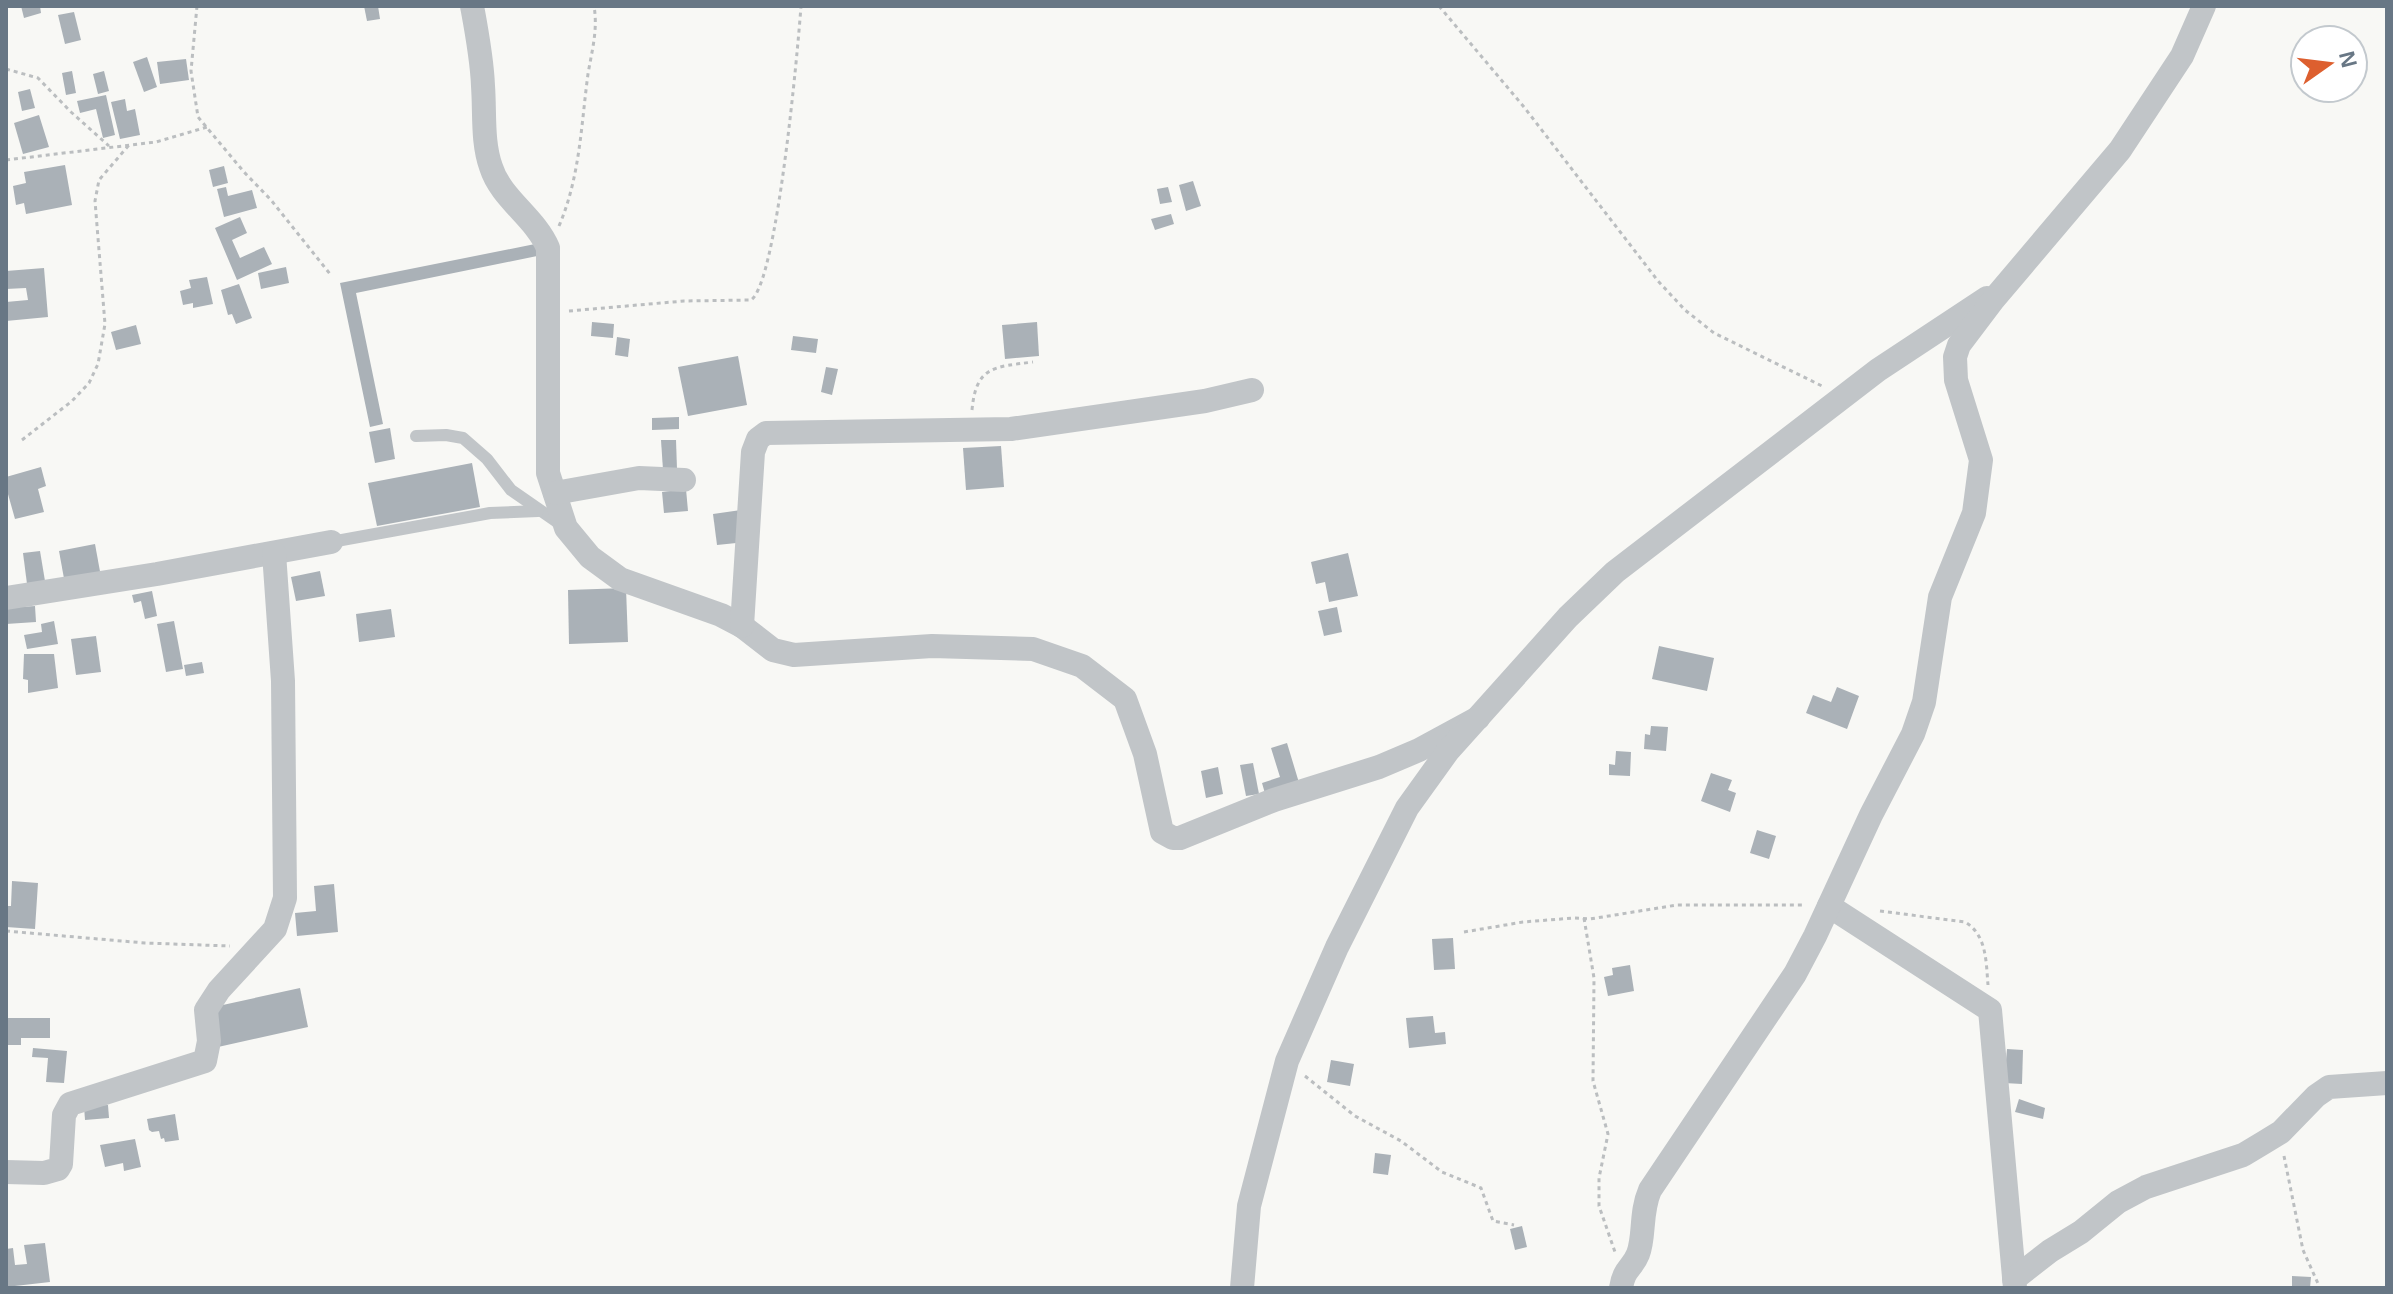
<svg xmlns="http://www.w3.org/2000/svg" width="2393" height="1294" viewBox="0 0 2393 1294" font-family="Helvetica,sans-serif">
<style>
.building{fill:#aab1b7}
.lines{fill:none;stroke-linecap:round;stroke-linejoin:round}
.path{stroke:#bbbec0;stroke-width:3;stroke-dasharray:4 4;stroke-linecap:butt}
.service{stroke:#c1c5c8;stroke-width:12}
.minor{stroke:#c1c5c8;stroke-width:24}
</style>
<rect width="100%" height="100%" fill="#f8f8f5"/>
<!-- building -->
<g class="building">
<polygon points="21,6 40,6 41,13 24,18"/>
<polygon points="364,6 378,6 380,19 367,21"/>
<polygon points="74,12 81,40 65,44 58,15"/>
<polygon points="147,57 157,87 144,92 133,62"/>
<polygon points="186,59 189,80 160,84 157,62"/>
<polygon points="72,71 76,93 66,95 62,73"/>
<polygon points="104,71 109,91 98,94 93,74"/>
<polygon points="30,89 35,108 22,111 18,92"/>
<polygon points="106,95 115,135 103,138 96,109 80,113 77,101"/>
<polygon points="125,99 127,111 135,109 140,135 120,139 111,102"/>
<polygon points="39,115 49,147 23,154 14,123"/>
<polygon points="65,165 72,205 26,214 24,203 16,205 13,186 26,183 24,172"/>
<polygon points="224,166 228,183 213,187 209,170"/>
<polygon points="1193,181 1201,206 1186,211 1179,185"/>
<polygon points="226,187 228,196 252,190 257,208 224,217 217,189"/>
<polygon points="1168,187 1172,202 1160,204 1157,189"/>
<polygon points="1171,214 1174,224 1155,230 1151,219"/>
<polygon points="240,217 247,233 232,240 240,258 264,247 272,264 237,280 215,228"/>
<polygon points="540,243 542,255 356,293 383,424 370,427 340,283"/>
<polygon points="286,267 289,283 261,289 258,273"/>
<polygon points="44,268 48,317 6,321 6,302 28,300 26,288 6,289 6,271"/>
<polygon points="207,277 213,304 193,308 193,303 183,305 180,291 191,288 189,280"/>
<polygon points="239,284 252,318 236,324 232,314 228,315 221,290"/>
<polygon points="592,322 614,324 613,338 591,336"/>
<polygon points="1037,322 1039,356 1005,359 1002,325"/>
<polygon points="136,325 141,344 116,350 111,332"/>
<polygon points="793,336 818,339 816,353 791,350"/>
<polygon points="617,337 630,339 628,357 615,355"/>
<polygon points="738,356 747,405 688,416 678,367"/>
<polygon points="826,367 838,369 832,395 821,392"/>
<polygon points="679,417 679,429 652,430 652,418"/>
<polygon points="390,428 395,459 375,463 369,432"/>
<polygon points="661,440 676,440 677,469 663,470"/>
<polygon points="1001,446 1004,487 966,490 963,448"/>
<polygon points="472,463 480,507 377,526 368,483"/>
<polygon points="41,467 46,486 38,489 44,512 15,519 6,487 6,477"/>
<polygon points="686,489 688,511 664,513 662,492"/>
<polygon points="741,510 746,542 717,545 713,514"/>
<polygon points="95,544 101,577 65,584 59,551"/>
<polygon points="40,551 45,581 27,584 23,553"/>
<polygon points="1348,553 1358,596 1329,602 1325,582 1316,584 1311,562"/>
<polygon points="320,571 325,596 296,601 291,577"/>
<polygon points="626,588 628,642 569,644 568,590"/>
<polygon points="152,591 157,616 145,619 141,601 134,603 132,595"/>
<polygon points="35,606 36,622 6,624 6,608"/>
<polygon points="1337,607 1342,632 1324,636 1318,611"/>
<polygon points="391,609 395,637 359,642 356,614"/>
<polygon points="54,621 58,644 27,649 24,635 42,632 41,624"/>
<polygon points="174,621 183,669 166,672 157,624"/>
<polygon points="96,636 101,672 76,675 71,639"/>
<polygon points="1659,646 1714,658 1707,691 1652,679"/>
<polygon points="24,654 54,654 58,688 28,693 28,680 23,679"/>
<polygon points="202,662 204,673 186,676 184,665"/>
<polygon points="1837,687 1859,696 1847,729 1806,713 1813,695 1831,702"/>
<polygon points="1651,726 1668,727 1666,751 1644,749 1645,734 1650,735"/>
<polygon points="1287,743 1300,786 1266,797 1262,783 1280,777 1271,748"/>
<polygon points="1616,751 1631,752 1630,776 1609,775 1609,764 1615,765"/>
<polygon points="1253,763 1259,794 1246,796 1240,765"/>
<polygon points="1218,767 1223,794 1206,798 1201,771"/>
<polygon points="1711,773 1732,780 1728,790 1736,793 1730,812 1701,801"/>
<polygon points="1757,830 1776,836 1769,859 1750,853"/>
<polygon points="12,881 38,883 35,929 6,927 6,906 11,906"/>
<polygon points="334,884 338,932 297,936 295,913 316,911 314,886"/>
<polygon points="1453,938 1455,969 1434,970 1432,939"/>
<polygon points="1630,965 1634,991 1608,996 1604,977 1613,975 1612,968"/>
<polygon points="300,988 308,1027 218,1047 209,1008"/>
<polygon points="1433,1016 1435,1033 1445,1032 1446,1044 1409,1048 1406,1018"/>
<polygon points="6,1018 50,1018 50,1038 21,1038 21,1045 6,1045"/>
<polygon points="33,1048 67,1051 64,1083 46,1082 48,1058 32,1057"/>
<polygon points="2007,1049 2023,1050 2022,1084 2004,1083"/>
<polygon points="1331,1060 1354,1064 1350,1086 1327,1082"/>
<polygon points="2019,1099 2045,1108 2043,1119 2015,1112"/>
<polygon points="108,1105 109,1118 85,1120 84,1106"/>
<polygon points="175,1114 179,1140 165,1142 164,1138 161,1139 159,1131 152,1132 149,1130 147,1119"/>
<polygon points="135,1139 141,1167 124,1171 123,1163 105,1167 100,1145"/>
<polygon points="1375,1153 1391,1155 1388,1175 1373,1173"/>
<polygon points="1522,1226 1527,1247 1515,1250 1510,1229"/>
<polygon points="45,1243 50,1282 6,1287 6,1249 13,1248 15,1265 27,1264 24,1245"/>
<polygon points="2292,1276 2311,1277 2310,1288 2292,1288"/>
</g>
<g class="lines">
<!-- path -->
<g class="path">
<polyline points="197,6 191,71 198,117 244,172 271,200 330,274"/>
<polyline points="1439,6 1524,107 1658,281 1685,310 1714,333 1822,386"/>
<polyline points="6,69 38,78 71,112 109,146"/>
<polyline points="6,160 156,142 207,127"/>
<path d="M559,226C580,177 581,126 588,74C592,50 598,30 594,6"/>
<path d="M569,311L684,301L751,300C777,283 798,48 801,6"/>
<path d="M972,410C976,366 994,367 1033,362"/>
<polyline points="22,440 72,401 89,383 98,364 105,324 95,201 99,180 129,145"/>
<path d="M1880,911L1965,922C1987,935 1986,962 1988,985"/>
<polyline points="1584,918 1594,978 1593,1081 1608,1134 1599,1178 1599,1206 1615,1252"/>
<polyline points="6,931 145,943 230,946"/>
<polyline points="1464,932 1523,922 1574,918 1590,919 1677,905 1805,905"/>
<polyline points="1305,1076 1355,1116 1401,1141 1442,1172 1481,1188 1493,1221 1514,1225"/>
<polyline points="2284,1156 2303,1250 2320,1288"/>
</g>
<!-- service -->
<g class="service">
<polyline points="416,436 446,435 463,438 487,459 511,490 563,526"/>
<polyline points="331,542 490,513 538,511"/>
</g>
<!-- minor -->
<g class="minor">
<path d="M472,6C477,33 482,59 483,86C485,113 482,142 491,167C501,199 535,217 548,248V473L566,528L590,557L620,579L721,615L742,626L773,650L794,655L932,646L1033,649L1082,666L1125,699L1145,754L1162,832L1173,838H1180L1274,800L1379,767L1419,750L1478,718"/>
<polyline points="555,493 639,478 684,480"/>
<polyline points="6,598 157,574 331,542"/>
<polyline points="742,626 753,452 758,439 766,433 1011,429 1205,401 1252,390"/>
<polyline points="1829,906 1990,1010 2015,1288"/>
<polyline points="6,1172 44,1173 58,1169 61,1164 64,1115 70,1104 205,1061 209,1041 206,1010 219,990 275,929 285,898 283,681 274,553"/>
<polyline points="2014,1279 2050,1251 2081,1232 2118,1202 2146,1187 2243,1155 2263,1143 2281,1132 2316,1096 2329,1087 2387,1083"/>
<polyline points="1242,1288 1249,1206 1287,1061 1337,947 1407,808 1448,751 1568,617 1615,572 1878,370 1987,298"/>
<path d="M1621,1288C1624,1268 1632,1269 1638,1254C1645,1236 1640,1213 1650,1190L1795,974L1815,936L1871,815L1913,734L1924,702L1940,597L1974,513L1981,460L1956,380L1955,357L1959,345L1993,300L2120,150L2182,56L2204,6"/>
</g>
</g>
<!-- border -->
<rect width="2393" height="1294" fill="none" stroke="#687785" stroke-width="16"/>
<!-- north arrow -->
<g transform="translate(2329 64) rotate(76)"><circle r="38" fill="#ffffff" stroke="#c3c9ce" stroke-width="2"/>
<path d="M0-6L14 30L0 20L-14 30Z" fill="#dd5f2f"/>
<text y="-12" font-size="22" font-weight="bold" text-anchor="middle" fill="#687785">N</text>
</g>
</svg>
